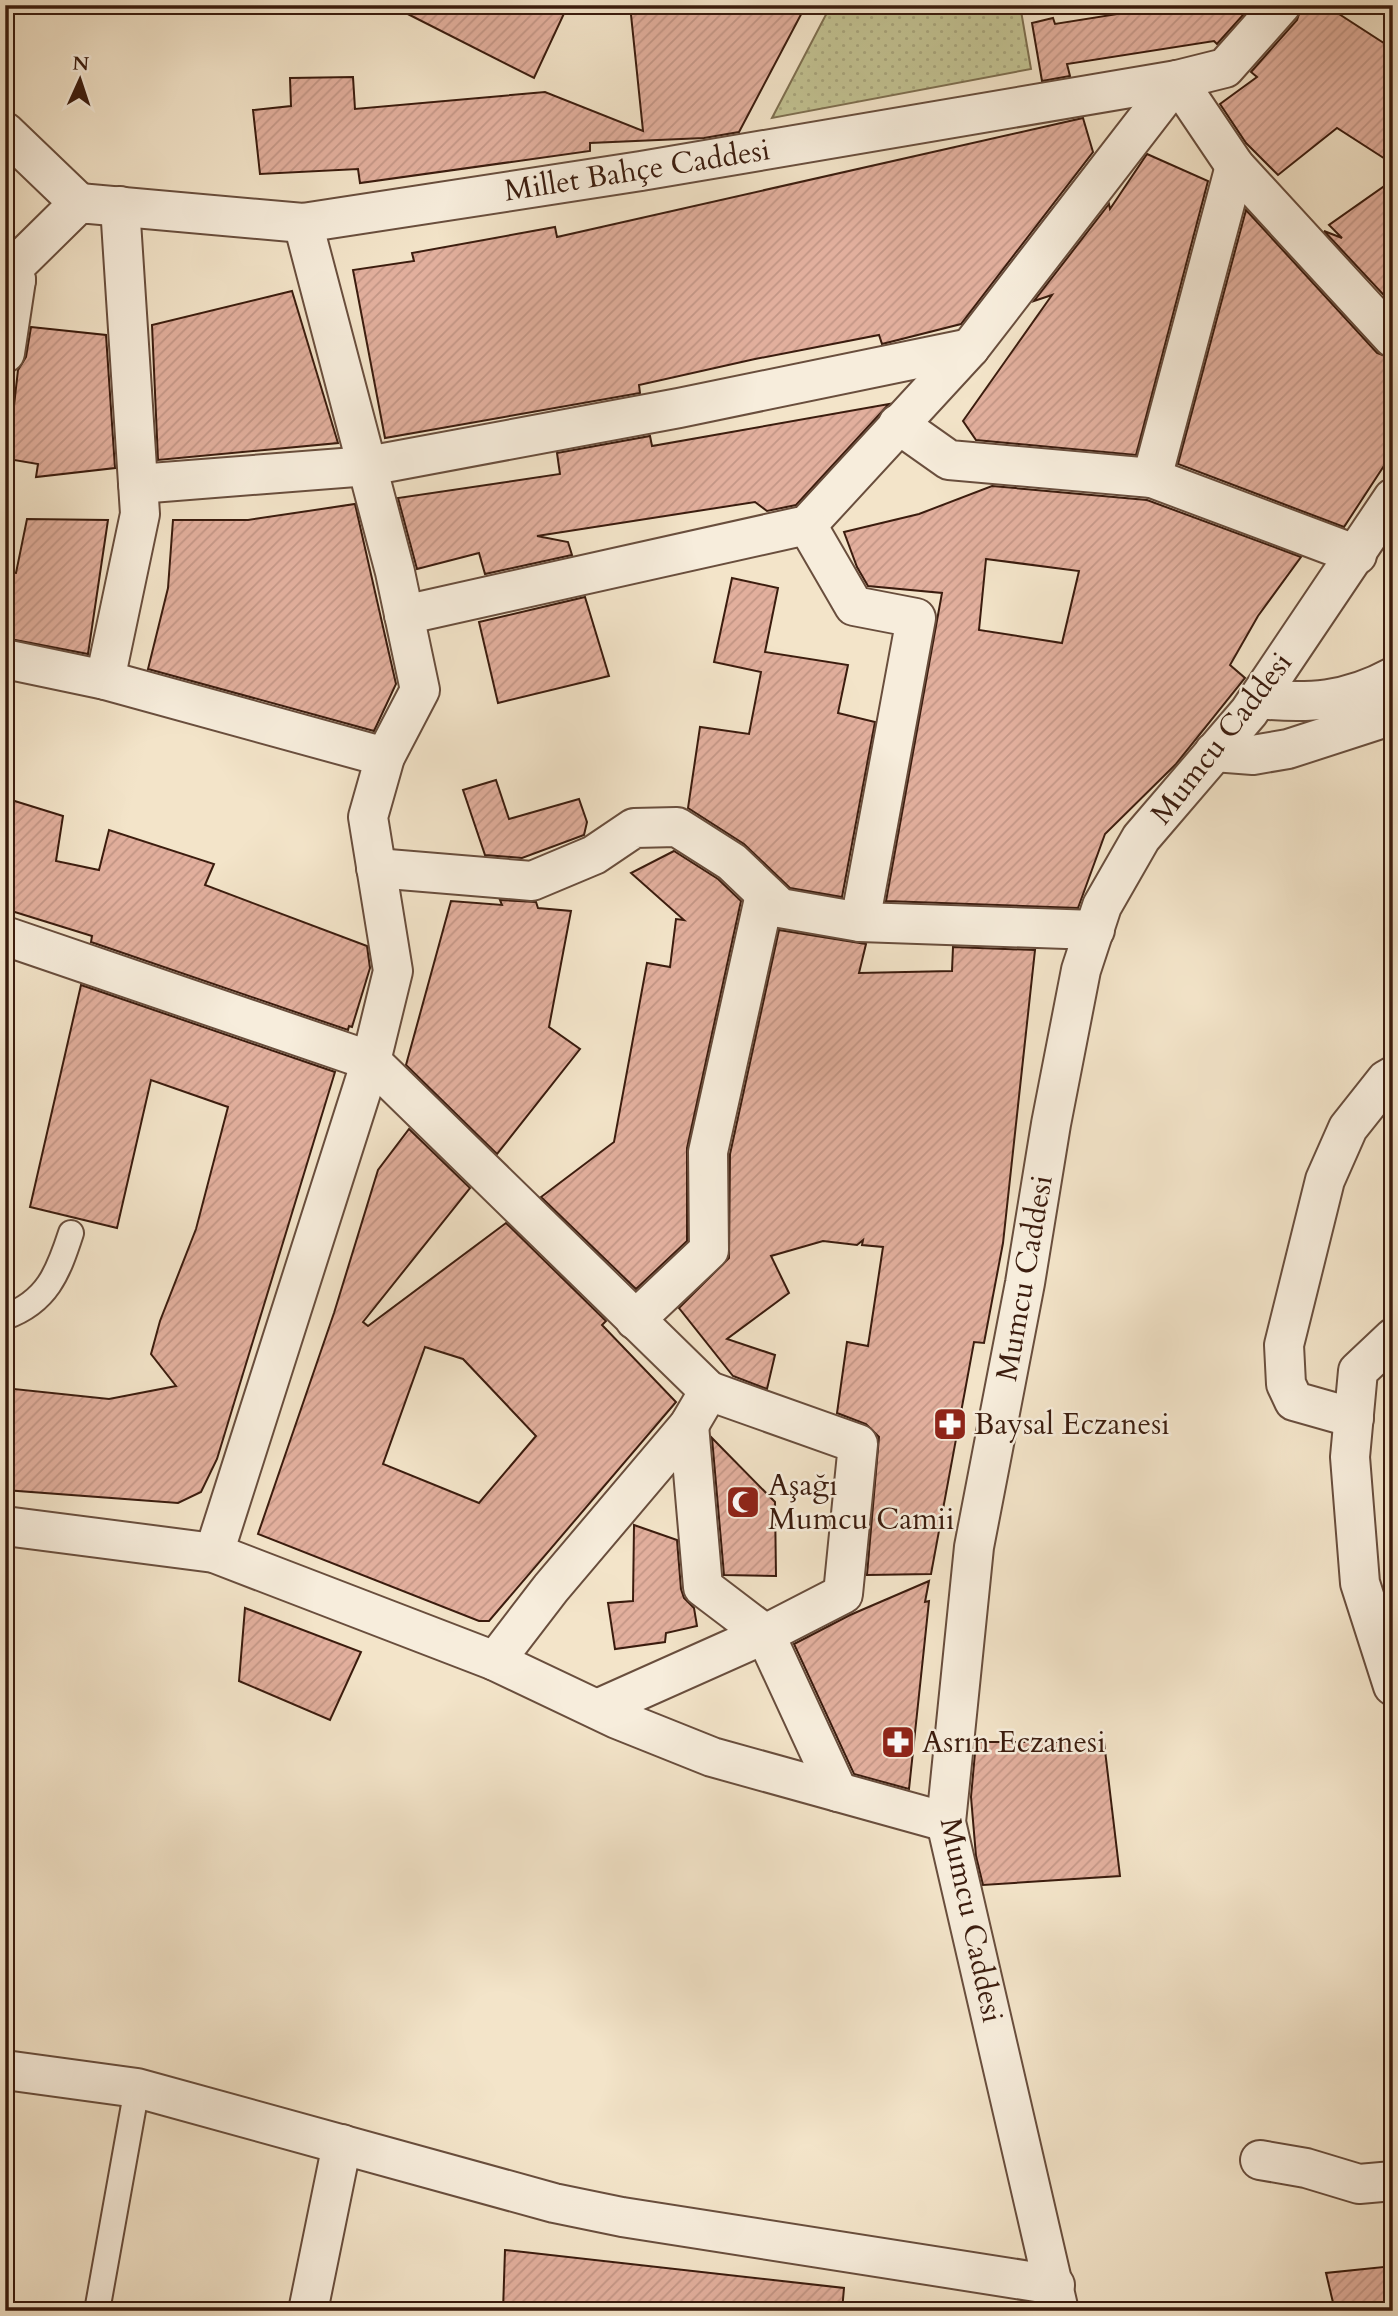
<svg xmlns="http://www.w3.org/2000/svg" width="1398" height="2316" viewBox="0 0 1398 2316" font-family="Cardo,serif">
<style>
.park{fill:url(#park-dots);stroke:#7e6f50;stroke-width:2}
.building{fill:url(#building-hatch);stroke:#3b1c0e;stroke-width:2;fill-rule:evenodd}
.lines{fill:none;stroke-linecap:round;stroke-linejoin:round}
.service-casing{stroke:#694e3d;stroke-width:28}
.minor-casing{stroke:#694e3d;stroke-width:42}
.tertiary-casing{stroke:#694e3d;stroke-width:42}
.service{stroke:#f7eddc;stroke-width:24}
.minor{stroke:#f7eddc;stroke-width:38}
.tertiary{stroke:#f7eddc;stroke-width:38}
.labels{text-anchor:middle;stroke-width:5;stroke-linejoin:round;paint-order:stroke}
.street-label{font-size:30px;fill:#3b1c0e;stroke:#f7eddc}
.poi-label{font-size:30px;fill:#3b1c0e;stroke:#f7eddc;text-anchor:start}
</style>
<defs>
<pattern id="park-dots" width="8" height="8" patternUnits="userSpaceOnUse" patternTransform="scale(1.75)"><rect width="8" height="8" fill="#c2c292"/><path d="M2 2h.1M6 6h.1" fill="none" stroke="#a8a67d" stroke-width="1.8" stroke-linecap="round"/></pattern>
<pattern id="building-hatch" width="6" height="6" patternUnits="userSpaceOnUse" patternTransform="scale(1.75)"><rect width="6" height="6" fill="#e2af9d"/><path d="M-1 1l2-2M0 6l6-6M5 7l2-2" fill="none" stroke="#c39686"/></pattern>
</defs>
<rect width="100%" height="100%" fill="#f3e4c9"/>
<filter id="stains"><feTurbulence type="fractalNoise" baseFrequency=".00286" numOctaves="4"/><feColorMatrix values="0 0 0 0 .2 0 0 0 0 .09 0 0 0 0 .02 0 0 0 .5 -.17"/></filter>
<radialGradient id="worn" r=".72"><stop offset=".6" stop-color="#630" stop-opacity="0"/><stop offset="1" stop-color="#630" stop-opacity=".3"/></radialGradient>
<!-- park -->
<polygon class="park" points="831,5 1020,5 1031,69 772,118"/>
<!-- building -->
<g class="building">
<polygon points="390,5 568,5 534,78"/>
<polygon points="630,5 806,5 739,132 704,138 590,143 590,151 360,183 358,169 260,174 253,110 291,106 290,78 353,77 355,109 545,92 643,131"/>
<polygon points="1174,5 1252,5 1217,44 1214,41 1067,64 1070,76 1042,81 1032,23 1053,18 1055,24"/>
<polygon points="1302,5 1325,5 1393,49 1393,164 1337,128 1278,175 1246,143 1220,104 1257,77 1251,72 1297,20"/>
<polygon points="1083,118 1093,152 961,324 882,344 879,335 755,359 639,385 640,393 385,438 353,270 414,261 412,253 555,227 557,237"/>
<polygon points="1147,154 1208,181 1136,455 976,440 963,421 1052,295 1034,301 1109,204 1110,209"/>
<polygon points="1393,180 1393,305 1324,231 1342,238 1329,225"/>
<polygon points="1246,210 1377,353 1393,359 1393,452 1344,527 1178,464"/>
<polygon points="292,291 338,443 158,460 152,325"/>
<polygon points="31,327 106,335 115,468 36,477 38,464 8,459 18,370 26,357"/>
<polygon points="889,404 796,505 767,511 755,502 537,536 568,542 572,555 485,574 479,553 417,569 398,498 560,474 557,453 650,436 652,446"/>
<path d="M992,486L1147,500L1301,557L1258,616L1230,665L1245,678L1176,764L1105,834L1078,908L886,901L942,593L868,586L857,567L844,532L919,514ZM986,559L1079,571L1062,643L979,630Z"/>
<polygon points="355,504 396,684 374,731 148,669 168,588 173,520 248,520"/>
<polygon points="27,519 108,520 88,654 5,638 5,572 16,573"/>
<polygon points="732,578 778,588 765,652 848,665 838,713 875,722 842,897 790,888 744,844 688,808 700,727 749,734 761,672 714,662"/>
<polygon points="585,597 609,676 498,703 479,622"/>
<polygon points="496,780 509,819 579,799 587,822 584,835 522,858 485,855 463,790"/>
<polygon points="5,798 63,816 56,861 99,870 109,830 214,864 205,885 367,946 370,968 352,1027 349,1026 348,1030 91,942 92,936 5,909"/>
<polygon points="674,851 718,879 741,901 687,1148 687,1241 636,1289 541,1197 614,1142 647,963 670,967 676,919 684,920 631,873"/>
<polygon points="500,900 536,902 538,908 571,911 549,1027 580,1049 497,1154 406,1065 451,901 502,905"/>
<polygon points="779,930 866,944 859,973 952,971 953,947 1035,950 1003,1243 984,1343 974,1342 931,1574 867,1575 879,1437 866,1424 837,1413 847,1342 868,1346 883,1247 862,1245 863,1240 857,1245 823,1241 771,1256 789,1293 727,1339 775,1355 767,1389 733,1376 679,1308 729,1258 730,1154"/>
<polygon points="81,985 335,1072 217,1459 201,1492 178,1503 5,1490 5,1388 109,1399 176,1386 151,1354 160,1321 196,1229 228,1107 151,1080 117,1228 30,1207"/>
<path d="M409,1129L470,1188L363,1322L368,1326L506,1223L606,1321L602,1325L676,1402L489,1621H479L258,1534L334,1313L378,1170ZM425,1347L463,1359L536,1436L479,1503L383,1464Z"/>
<polygon points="712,1438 775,1502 776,1576 724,1575"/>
<polygon points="634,1525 677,1540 681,1589 684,1598 694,1608 697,1626 666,1633 665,1642 615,1649 608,1603 633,1601"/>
<polygon points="929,1581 925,1602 929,1601 909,1789 854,1774 794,1644 850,1615"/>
<polygon points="245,1608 361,1652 330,1720 239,1681"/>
<polygon points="976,1742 1104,1742 1120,1876 983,1885 976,1856 971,1797"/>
<polygon points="505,2250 844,2288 842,2311 503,2311"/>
<polygon points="1393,2266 1393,2311 1335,2311 1326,2273"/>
</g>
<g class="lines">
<!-- service casing -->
<g class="service-casing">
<g id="service">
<path d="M5,1317C47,1302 58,1273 71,1233"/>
<polyline points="97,2311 137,2088"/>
</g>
</g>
<!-- minor casing -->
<g class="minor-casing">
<g id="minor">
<polyline points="1177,80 1235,166 1393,338"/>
<polyline points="5,132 79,203"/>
<polyline points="5,287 16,280 13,268 79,203 303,223 641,171 1177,80 1225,68 1281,5"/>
<polyline points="5,353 16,280"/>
<polyline points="898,424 949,460 1152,478 1235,166"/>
<polyline points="1152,478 1357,555"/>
<polyline points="138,484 368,466 679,408 970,348"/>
<polyline points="404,615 807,525 970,348 1177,80"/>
<polyline points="5,659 105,680 385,757"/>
<polyline points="105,680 140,514 120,206"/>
<path d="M1258,699C1308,704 1347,702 1393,677"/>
<polyline points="1214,752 1253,755 1288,749 1393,715"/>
<polyline points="376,868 532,881 594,855 634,828 677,827 732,862 780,908 860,922 916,618 854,606 807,525"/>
<polyline points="860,922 1095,930"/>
<polyline points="5,936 371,1061 709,1391 689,1425 551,1588 495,1661 617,1719 712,1757 946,1822"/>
<polyline points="635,1320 709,1250 708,1152 765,894"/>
<polyline points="1393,1338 1358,1371 1350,1457 1360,1583 1393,1686"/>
<polyline points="1354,1418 1294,1401 1286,1384 1284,1345 1325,1180 1348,1128 1386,1080 1393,1076"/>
<polyline points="689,1425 703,1587 765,1634 838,1792"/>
<polyline points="5,1526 214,1553 495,1661"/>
<polyline points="214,1553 371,1061 393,971 368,817 385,757 420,690 395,572 303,223"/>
<polyline points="597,1709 765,1634 843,1594 858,1444 709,1391"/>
<polyline points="5,2070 137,2088 554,2203 622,2217 1055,2285"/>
<polyline points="1260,2160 1306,2168 1359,2184 1393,2181"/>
<polyline points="308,2311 342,2144"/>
</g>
</g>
<!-- tertiary casing -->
<g class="tertiary-casing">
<polyline id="tertiary" points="1059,2311 946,1822 974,1547 1025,1283 1051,1124 1081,970 1102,906 1141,838 1249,712 1393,498"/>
</g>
<!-- service -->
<use href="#service" class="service"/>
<!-- minor -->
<use href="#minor" class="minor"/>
<!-- tertiary -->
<use href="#tertiary" class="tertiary"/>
</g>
<!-- icons -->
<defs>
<g id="pharmacy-square" transform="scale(1.75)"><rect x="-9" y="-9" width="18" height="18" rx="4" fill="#8f2418" stroke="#f7eddc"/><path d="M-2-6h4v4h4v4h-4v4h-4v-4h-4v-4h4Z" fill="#fff"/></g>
<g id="mosque-square" transform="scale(1.75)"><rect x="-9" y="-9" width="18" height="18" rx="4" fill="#8f2418" stroke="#f7eddc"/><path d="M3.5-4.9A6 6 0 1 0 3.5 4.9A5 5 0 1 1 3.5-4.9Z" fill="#fff"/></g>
</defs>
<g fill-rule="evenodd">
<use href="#pharmacy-square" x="950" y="1424"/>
<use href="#mosque-square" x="743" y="1502"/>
<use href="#pharmacy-square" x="898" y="1742"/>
</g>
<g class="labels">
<!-- street labels -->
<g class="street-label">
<text transform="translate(637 170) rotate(-9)" y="10">Millet Bahçe Caddesi</text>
<text transform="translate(1221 738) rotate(-52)" y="10">Mumcu Caddesi</text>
<text transform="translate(1024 1278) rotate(-80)" y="10">Mumcu Caddesi</text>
<text transform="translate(972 1920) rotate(78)" y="10">Mumcu Caddesi</text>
</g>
<!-- poi labels -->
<g class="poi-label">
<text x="974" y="1434">Baysal Eczanesi</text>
<text x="768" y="1495">Aşağı<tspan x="768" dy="34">Mumcu Camii</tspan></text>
<text x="922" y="1752">Asrın Eczanesi</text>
</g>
</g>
<!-- margin -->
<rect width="1398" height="2316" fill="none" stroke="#f3e4c9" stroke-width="28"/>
<rect x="7" y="7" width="1384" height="2302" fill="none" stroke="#3b1c0e" stroke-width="3.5"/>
<rect x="14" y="14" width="1370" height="2288" fill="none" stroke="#3b1c0e" stroke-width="2"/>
<!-- north arrow -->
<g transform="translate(80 80) rotate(3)" stroke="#f7eddc" stroke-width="5" paint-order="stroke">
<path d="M0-5L12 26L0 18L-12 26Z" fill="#3b1c0e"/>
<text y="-10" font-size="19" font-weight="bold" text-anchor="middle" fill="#3b1c0e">N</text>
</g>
<rect width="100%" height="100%" filter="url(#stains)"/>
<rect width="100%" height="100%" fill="url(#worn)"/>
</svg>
